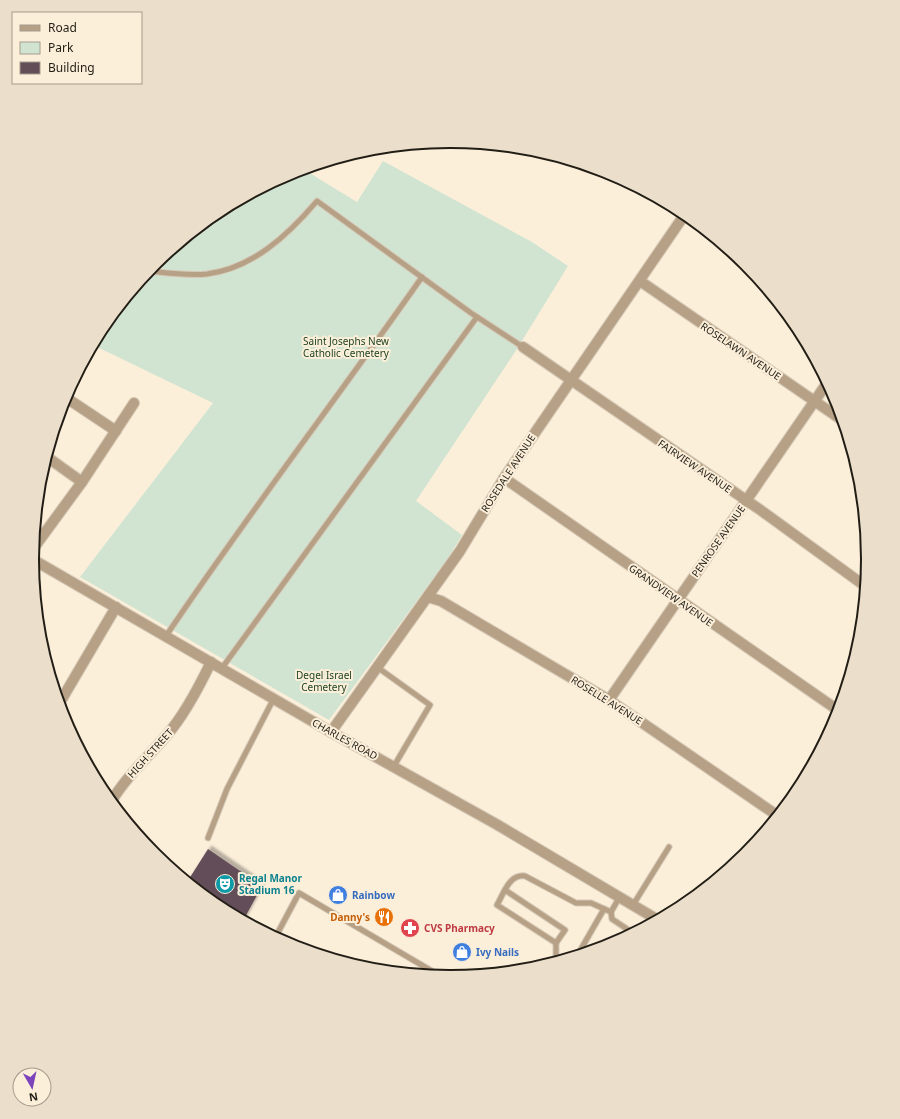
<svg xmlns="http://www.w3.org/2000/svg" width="900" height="1119" viewBox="0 0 900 1119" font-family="'Noto Sans',sans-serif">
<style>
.green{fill:#d1e4d2}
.building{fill:#634e58;filter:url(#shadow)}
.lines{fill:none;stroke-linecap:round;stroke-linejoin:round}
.service-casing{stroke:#d5c9b7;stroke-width:7}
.minor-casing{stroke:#d5c9b7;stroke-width:12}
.service{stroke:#b7a186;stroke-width:5}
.minor{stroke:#b7a186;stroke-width:10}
.labels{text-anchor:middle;stroke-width:4;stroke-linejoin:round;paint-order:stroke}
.park-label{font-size:10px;fill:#173e1c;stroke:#fcefda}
.street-label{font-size:10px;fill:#221e16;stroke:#fcefda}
.culture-label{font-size:10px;font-weight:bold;fill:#0d838f;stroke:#fcefda;text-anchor:start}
.shop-label{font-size:10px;font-weight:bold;fill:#366cbe;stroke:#fcefda;text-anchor:start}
.food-label{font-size:10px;font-weight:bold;fill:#c56008;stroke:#fcefda;text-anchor:end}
.health-label{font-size:10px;font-weight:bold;fill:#be3a42;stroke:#fcefda;text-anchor:start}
.rim{fill:none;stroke:#221e16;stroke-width:2}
</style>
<defs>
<filter id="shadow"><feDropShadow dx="3.5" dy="-3.5" stdDeviation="1" flood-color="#0004"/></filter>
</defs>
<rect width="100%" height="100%" fill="#fcefda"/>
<!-- green -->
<path class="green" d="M383,161L532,242L568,266L517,349L416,501L462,535L447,560L329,720L80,577L213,403L93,345C120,295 171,244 218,212C240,197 267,186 290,173L303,169L357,202Z"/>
<!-- building -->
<polygon class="building" points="208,849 262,886 243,921 218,907 187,882"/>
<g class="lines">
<!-- service casing -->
<g class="service-casing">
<g id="service">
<path d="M149,271C167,273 188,276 207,274C253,268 288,235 317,201L471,313L523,347"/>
<path d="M166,636C248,514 338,397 422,277"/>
<polyline points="377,667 430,705 394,766"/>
<polyline points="222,668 477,317"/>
<polyline points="208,838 227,789 274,698"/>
<polyline points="505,890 565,930 556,943"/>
<polyline points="619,898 611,912 612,919 633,933"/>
<polyline points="633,905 669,847"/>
<polyline points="275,938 299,893 442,977"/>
<polyline points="577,956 604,909"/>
<path d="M556,962V943L497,905C504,893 509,874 525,876L576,903H591L611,912"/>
</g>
</g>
<!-- minor casing -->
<g class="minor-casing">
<g id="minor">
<polyline points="640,281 842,420"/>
<polyline points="523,347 759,509 865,586"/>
<polyline points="65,397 116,431"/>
<polyline points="47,457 82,482"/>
<polyline points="504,478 839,711"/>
<polyline points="33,549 82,482 134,403"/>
<polyline points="32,559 331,732 496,824 658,920"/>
<polyline points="428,597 441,601 609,700 778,816"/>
<polyline points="609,700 827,383"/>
<polyline points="59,704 116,607"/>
<polyline points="331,732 460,551 504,478 685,214"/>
<path d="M111,802C126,777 147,758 166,736C183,717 200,685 211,662"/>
</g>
</g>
<!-- service -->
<use href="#service" class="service"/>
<!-- minor -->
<use href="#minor" class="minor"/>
</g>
<!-- icons -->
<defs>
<g id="theatre-disc" transform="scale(1)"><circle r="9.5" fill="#0f9aa8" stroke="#fcefda"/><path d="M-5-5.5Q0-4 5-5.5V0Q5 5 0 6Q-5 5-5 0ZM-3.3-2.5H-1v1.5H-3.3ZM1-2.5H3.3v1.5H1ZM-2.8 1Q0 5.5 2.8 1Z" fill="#fff"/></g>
<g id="shop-disc" transform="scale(1)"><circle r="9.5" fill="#3f7fe0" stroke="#fcefda"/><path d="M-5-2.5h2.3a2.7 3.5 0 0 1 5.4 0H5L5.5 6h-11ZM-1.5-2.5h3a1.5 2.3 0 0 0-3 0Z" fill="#fff"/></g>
<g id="restaurant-disc" transform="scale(1)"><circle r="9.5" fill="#e8710a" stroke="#fcefda"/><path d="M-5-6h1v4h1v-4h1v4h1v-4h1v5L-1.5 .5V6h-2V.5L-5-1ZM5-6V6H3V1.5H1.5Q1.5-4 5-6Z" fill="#fff"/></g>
<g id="pharmacy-disc" transform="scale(1)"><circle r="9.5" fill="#e0444e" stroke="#fcefda"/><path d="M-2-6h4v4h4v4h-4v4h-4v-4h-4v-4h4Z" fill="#fff"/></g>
</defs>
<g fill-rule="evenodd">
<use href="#theatre-disc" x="225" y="884"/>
<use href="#shop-disc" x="338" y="895"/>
<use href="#restaurant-disc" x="384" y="917"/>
<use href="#pharmacy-disc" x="410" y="928"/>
<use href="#shop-disc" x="462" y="952"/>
</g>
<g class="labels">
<!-- park labels -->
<g class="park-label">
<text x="346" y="345">Saint Josephs New<tspan x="346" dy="12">Catholic Cemetery</tspan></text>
<text x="324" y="679">Degel Israel<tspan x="324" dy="12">Cemetery</tspan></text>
</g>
<!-- street labels -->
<g class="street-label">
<text transform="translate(741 351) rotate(34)" y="4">ROSELAWN AVENUE</text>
<text transform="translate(695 466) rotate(34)" y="4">FAIRVIEW AVENUE</text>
<text transform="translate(508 473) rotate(-57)" y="4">ROSEDALE AVENUE</text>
<text transform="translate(718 541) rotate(-55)" y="4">PENROSE AVENUE</text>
<text transform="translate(671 595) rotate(35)" y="4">GRANDVIEW AVENUE</text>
<text transform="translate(607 700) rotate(32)" y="4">ROSELLE AVENUE</text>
<text transform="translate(345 739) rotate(29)" y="4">CHARLES ROAD</text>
<text transform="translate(150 753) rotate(-48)" y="4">HIGH STREET</text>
</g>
<!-- culture labels -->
<g class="culture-label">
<text x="239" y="882">Regal Manor<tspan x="239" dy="12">Stadium 16</tspan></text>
</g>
<!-- shop labels -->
<g class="shop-label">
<text x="352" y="899">Rainbow</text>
<text x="476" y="956">Ivy Nails</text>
</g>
<!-- food labels -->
<g class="food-label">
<text x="370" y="921">Danny's</text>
</g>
<!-- health labels -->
<g class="health-label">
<text x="424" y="932">CVS Pharmacy</text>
</g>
</g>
<!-- crop -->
<path d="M0 0H900V1119H0ZM39 559a411 411 0 1 1 822 0a411 411 0 1 1-822 0Z" fill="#ebdeca" fill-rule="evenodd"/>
<path class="rim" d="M39 559a411 411 0 1 1 822 0a411 411 0 1 1-822 0Z"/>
<!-- legend -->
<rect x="12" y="12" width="130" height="72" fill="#fcefda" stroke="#a59b8c"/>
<rect x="20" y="25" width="20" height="6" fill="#b7a186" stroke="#a59b8c"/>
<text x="48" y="32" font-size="12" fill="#221e16">Road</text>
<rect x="20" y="42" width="20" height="12" fill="#d1e4d2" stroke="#a59b8c"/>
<text x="48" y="52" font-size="12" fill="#221e16">Park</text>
<rect x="20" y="62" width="20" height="12" fill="#634e58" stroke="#a59b8c"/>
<text x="48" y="72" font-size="12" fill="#221e16">Building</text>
<!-- north arrow -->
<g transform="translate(32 1087) rotate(171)"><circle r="19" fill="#fcefda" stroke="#a59b8c"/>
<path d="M0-3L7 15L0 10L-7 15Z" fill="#7b44bb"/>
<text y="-6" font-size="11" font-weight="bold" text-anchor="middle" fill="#221e16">N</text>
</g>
</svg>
